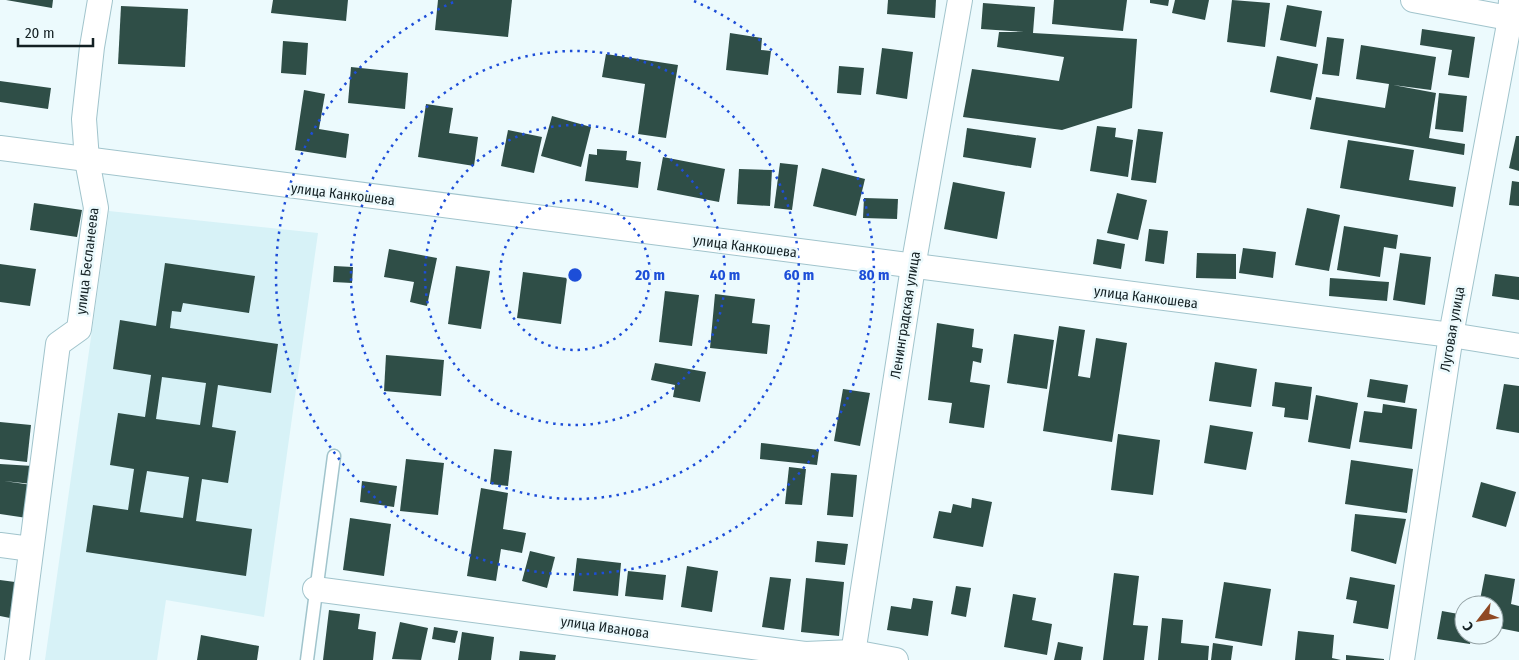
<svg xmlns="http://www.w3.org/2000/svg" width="1519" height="660" viewBox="0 0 1519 660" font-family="'Fira Sans Condensed',sans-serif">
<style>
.built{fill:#d7f2f7}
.building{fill:#2f4e47;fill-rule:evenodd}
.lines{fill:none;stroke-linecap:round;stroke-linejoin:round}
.lane-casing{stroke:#a1c4cc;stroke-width:15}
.street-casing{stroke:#a1c4cc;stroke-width:26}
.lane{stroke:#fff;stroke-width:12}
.street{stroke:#fff;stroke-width:24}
.ring{fill:none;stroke:#1d4ed8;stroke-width:2.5;stroke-dasharray:2.5 5}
.labels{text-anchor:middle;stroke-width:5;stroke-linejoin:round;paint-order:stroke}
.street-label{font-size:14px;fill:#132023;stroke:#ecfafd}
.centre{fill:#1d4ed8;stroke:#ecfafd;stroke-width:2.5}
.ring-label{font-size:15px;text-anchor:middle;font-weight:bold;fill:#1d4ed8;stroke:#ecfafd;stroke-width:5;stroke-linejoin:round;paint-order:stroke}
</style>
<rect width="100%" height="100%" fill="#ecfafd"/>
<!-- built -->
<polygon class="built" points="109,211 318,233 264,617 166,600 157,660 45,660"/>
<!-- building -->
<g class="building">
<polygon points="6,0 53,0 52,8"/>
<polygon points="273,0 348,0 346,21 271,13"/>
<polygon points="438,0 512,0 508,37 435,30"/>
<polygon points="888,0 936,0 935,18 887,14"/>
<polygon points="1054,0 1127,0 1123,31 1052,24"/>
<polygon points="1150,0 1169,0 1168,6 1150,3"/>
<polygon points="1175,0 1209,0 1205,20 1172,13"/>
<polygon points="1232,0 1270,3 1265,47 1227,42"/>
<polygon points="983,3 1035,7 1033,33 1137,39 1132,108 1062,130 963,117 972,69 1059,81 1064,57 997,47 999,32 1024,32 981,29"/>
<polygon points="1287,5 1322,11 1316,47 1280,40"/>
<polygon points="121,6 188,9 185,67 118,64"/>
<polygon points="1422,29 1475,37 1469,78 1448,75 1452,50 1420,45"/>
<polygon points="730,33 762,38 761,50 771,51 768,75 726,70"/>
<polygon points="1327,37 1344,39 1339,76 1322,74"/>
<polygon points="283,41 308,43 306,75 281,73"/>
<polygon points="1361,45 1436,57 1431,90 1393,85 1436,93 1429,138 1465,144 1464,155 1310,129 1316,97 1385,108 1389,84 1356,79"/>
<polygon points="882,48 913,52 907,99 876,94"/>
<polygon points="606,54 678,65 666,138 638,134 645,84 602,77"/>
<polygon points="1277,56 1318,64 1311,100 1270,92"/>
<polygon points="839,66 864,68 861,95 837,93"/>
<polygon points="351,67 408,73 405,109 348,103"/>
<polygon points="0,81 51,88 48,109 0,102"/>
<polygon points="304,90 325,94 319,129 349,134 346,158 295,150"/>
<polygon points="1439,93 1467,96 1463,132 1435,129"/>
<polygon points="426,104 453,108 449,133 478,137 474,166 418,157"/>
<polygon points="552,116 591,127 581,167 541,156"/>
<polygon points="1097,126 1116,128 1115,137 1133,140 1128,177 1090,171"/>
<polygon points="967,128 1036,138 1031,168 963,157"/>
<polygon points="1138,129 1163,132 1156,183 1131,180"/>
<polygon points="508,130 542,137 534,173 501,166"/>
<polygon points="1516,136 1519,136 1519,171 1509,168"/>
<polygon points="1348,140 1414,150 1409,180 1456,187 1453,207 1340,188"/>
<polygon points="597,149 627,151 626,160 641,162 638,188 585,181 589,154 597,155"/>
<polygon points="663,157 725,169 719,202 657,190"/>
<polygon points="780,163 798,165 792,210 774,208"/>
<polygon points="822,168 865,179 856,216 813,206"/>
<polygon points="739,169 772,170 770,206 737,204"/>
<polygon points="1512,181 1519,182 1519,206 1509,205"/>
<polygon points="953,182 1005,192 997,239 944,229"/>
<polygon points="1117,193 1147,200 1138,240 1107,233"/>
<polygon points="864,198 898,199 897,219 863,218"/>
<polygon points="34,203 82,210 77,237 30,230"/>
<polygon points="1307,208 1340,215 1329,271 1295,265"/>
<polygon points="1344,226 1398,235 1396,249 1384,247 1380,277 1337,270"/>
<polygon points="1149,229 1168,231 1164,264 1145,261"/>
<polygon points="1097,239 1125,244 1121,269 1093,264"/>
<polygon points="1243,248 1276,252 1273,278 1239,273"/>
<polygon points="389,249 437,258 427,306 410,302 414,282 384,277"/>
<polygon points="1197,253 1236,254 1236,279 1196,278"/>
<polygon points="1400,253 1431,257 1425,305 1393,300"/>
<path d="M165,263L255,276L249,313L183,303L181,312L172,311L170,328L278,344L271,393L218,385L212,427L236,431L228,483L202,479L196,521L252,529L246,576L86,552L93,505L128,510L134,469L110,465L118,413L145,417L151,375L113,369L120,320L156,326ZM162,377L206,383L200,425L156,419ZM147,471L189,477L183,518L140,512Z"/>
<polygon points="0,264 36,269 30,306 0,302"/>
<polygon points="334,266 353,267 352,283 333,282"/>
<polygon points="456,266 490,271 481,329 448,324"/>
<polygon points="523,272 567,278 561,324 517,318"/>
<polygon points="1495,274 1519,277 1519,300 1492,296"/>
<polygon points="1330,278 1389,282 1387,301 1329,296"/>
<polygon points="665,291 699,295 692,346 659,342"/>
<polygon points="715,294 755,299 752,323 770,325 767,354 710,348"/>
<polygon points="937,323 974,329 972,347 983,349 981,363 973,361 970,382 990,385 984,428 949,423 952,403 928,400"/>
<polygon points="1059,326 1085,330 1078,376 1090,378 1096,338 1127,343 1112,442 1043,431"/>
<polygon points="1014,334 1054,340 1047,389 1007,383"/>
<polygon points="386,355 444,360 441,396 384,391"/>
<polygon points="1215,362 1257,369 1251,407 1209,401"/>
<polygon points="655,363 706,372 700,402 673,397 675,385 651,380"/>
<polygon points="1370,379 1408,385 1405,403 1367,397"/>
<polygon points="1275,382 1312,387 1308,420 1284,417 1285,408 1272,406"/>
<polygon points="1504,384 1519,386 1519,433 1496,429"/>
<polygon points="843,389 870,393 860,446 834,441"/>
<polygon points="1316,395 1358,403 1350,449 1308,442"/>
<polygon points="1383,404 1417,409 1412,449 1359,442 1364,411 1382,413"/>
<polygon points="0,422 31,425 27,462 0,459"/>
<polygon points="1210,425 1253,432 1246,470 1204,463"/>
<polygon points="1118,434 1160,440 1153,495 1111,490"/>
<polygon points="761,443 819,450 817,465 760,459"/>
<polygon points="494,449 512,451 508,486 490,484"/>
<polygon points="406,459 444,463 438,515 400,511"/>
<polygon points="1351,460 1413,469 1407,513 1345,504"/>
<polygon points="0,464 33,466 32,484 4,481 32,485 27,518 0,514"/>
<polygon points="789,467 806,469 802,505 785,504"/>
<polygon points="831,473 857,475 853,517 827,515"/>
<polygon points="362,481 397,486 394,507 360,502"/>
<polygon points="1481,482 1516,492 1506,527 1472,517"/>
<polygon points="481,488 508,493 503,529 526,533 522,553 501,549 496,581 467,576"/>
<polygon points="972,498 992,502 983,547 933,538 939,511 951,513 953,504 971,508"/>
<polygon points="1355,514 1406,519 1396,564 1351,551"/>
<polygon points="350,518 391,524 384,576 343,570"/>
<polygon points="817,541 848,544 845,565 815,562"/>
<polygon points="530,551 555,557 547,588 522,581"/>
<polygon points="577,558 621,563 618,596 573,591"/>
<polygon points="687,566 718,571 712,612 681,607"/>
<polygon points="628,571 666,575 663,600 625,596"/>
<polygon points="1114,573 1139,576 1133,625 1148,626 1144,660 1103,660"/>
<polygon points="1485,574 1515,579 1511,604 1519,606 1519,632 1494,627 1494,605 1479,605"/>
<polygon points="770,577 791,579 784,630 762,627"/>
<polygon points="1350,577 1395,585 1388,629 1353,623 1357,601 1346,599"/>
<polygon points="806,578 844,582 839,636 801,632"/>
<polygon points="0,580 15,582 10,618 0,616"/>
<polygon points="1224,582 1271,589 1262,646 1215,638"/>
<polygon points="956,586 971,588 966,617 951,614"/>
<polygon points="1013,594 1036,598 1032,620 1052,624 1047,655 1004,647"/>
<polygon points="913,598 933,601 928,636 887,630 891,606 911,609"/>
<polygon points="329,610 360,614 358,629 376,632 373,660 323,660"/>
<polygon points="1442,611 1464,615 1464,635 1472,635 1470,644 1437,639"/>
<polygon points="1162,618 1183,620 1181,643 1209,646 1208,660 1158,660"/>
<polygon points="400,622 428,628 421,660 392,659"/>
<polygon points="434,627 458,631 455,643 432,639"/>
<polygon points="1298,631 1334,635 1332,658 1341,660 1295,660"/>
<polygon points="462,632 494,637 491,660 458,660"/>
<polygon points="201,635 259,646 257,660 197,660"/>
<polygon points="1058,642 1083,647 1081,660 1054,660"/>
<polygon points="1213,643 1233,646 1231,660 1211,660"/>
<polygon points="520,651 556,655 555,660 519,660"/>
<polygon points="1346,655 1384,659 1384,660 1346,660"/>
</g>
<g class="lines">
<!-- lane casing -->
<g class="lane-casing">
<polyline id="lane" points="307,660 334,456"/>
</g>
<!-- street casing -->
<g class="street-casing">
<g id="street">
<polyline points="1413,0 1519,20"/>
<polyline points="0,148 1451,335 1519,346"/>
<polyline points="0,545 31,549"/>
<polyline points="315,589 805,654 853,652 896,660"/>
<polyline points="17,660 58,344 79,329 96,208 87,160 84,119 92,47 100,0"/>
<polyline points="852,660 913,267 960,0"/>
<polyline points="1402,660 1451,335 1510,19 1511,0"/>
</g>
</g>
<!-- lane -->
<use href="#lane" class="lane"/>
<!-- street -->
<use href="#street" class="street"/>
</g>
<!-- distance rings -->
<g class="ring">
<circle cx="575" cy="275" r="75"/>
<circle cx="575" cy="275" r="150"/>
<circle cx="575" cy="275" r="224"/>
<path d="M694 1A299 299 0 1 1 456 1"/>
</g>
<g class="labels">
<!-- street labels -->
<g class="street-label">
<text transform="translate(343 194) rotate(7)" y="5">улица Канкошева</text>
<text transform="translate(745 246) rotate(7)" y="5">улица Канкошева</text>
<text transform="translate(87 261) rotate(-83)" y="5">улица Бесланеева</text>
<text transform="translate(1146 297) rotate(7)" y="5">улица Канкошева</text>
<text transform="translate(905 315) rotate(-81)" y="5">Ленинградская улица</text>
<text transform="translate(1452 329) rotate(-80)" y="5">Луговая улица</text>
<text transform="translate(605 627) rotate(8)" y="5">улица Иванова</text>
</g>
</g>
<circle cx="575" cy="275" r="8" class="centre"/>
<g class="ring-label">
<text x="650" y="280">20 m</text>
<text x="725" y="280">40 m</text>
<text x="799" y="280">60 m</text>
<text x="874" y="280">80 m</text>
</g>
<!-- north arrow -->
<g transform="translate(1479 620) rotate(239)"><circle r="24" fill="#ecfafd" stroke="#95a3a6"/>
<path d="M0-4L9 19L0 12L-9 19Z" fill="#8f4823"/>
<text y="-8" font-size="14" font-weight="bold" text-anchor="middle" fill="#132023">С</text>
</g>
<!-- scale -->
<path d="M18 38v8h75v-8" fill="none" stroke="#132023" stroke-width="2.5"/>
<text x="25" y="38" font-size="15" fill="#132023" stroke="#ecfafd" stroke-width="4" paint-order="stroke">20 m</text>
</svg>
